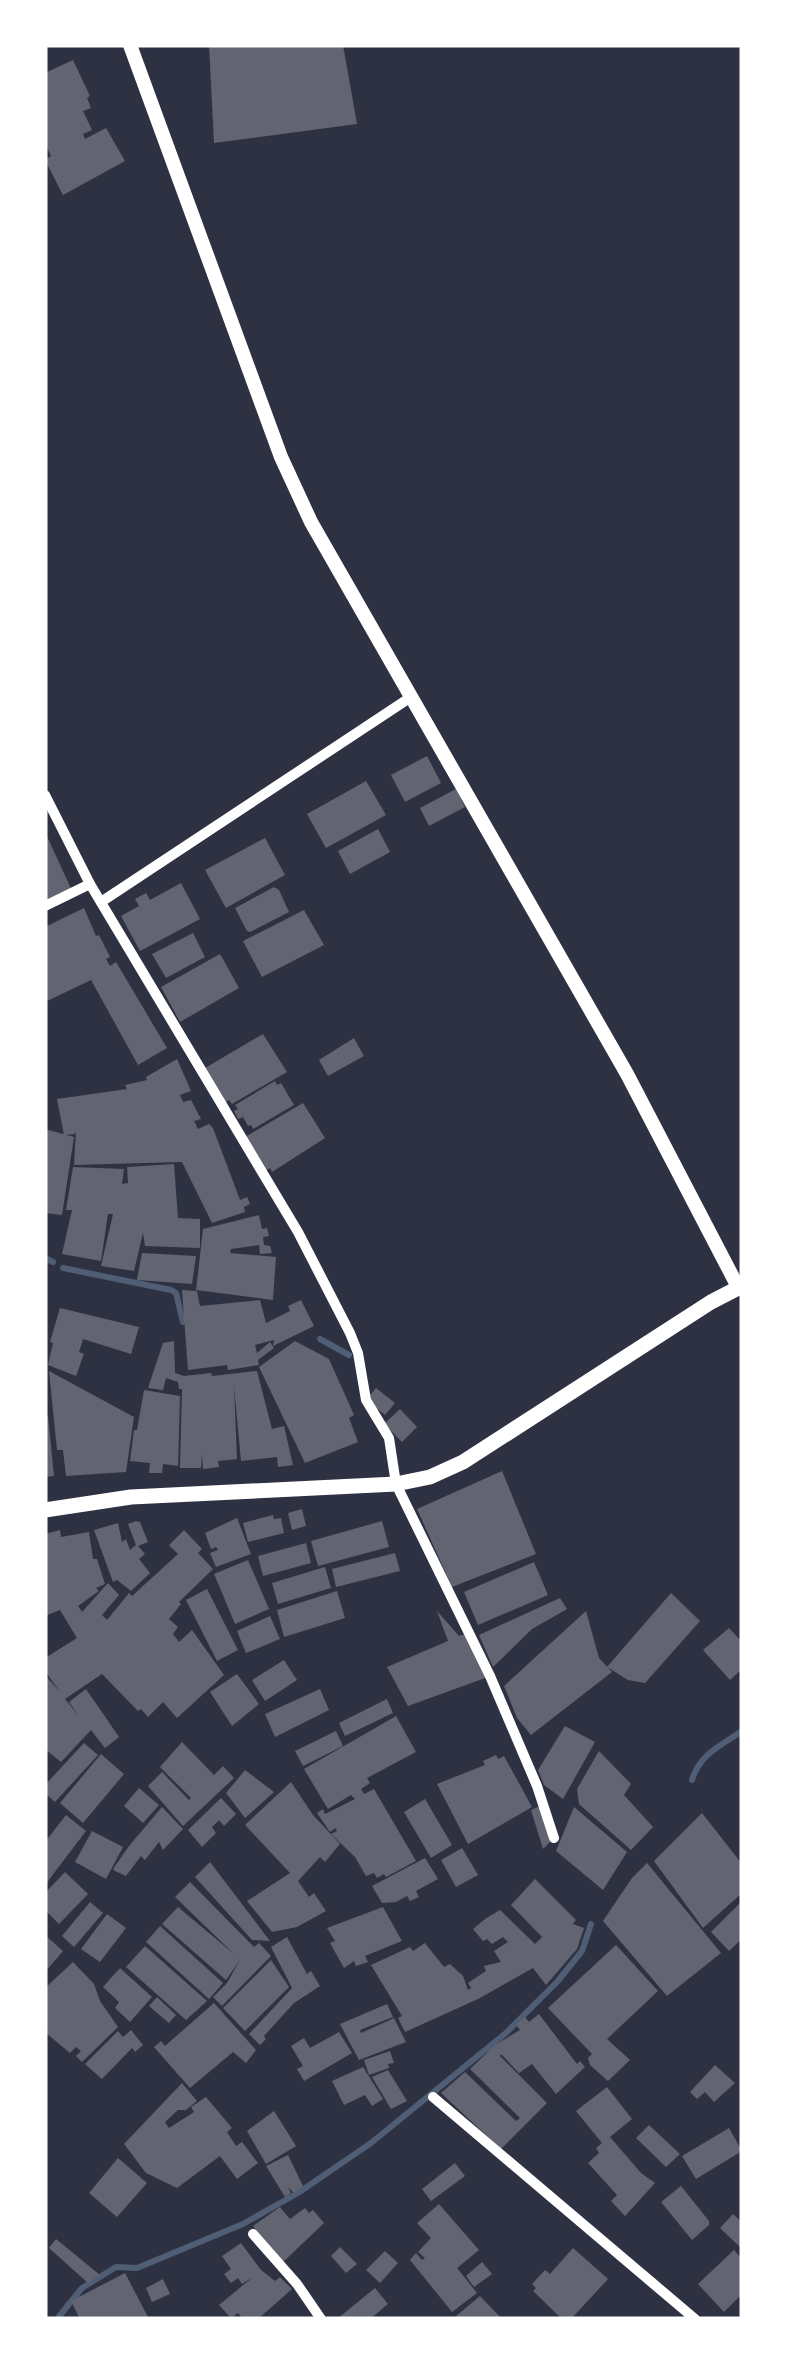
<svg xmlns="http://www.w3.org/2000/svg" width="787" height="2364" viewBox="0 0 787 2364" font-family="Karla,sans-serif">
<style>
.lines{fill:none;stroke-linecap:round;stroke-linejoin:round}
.stream{stroke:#4f5d75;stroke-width:6}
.building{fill:#626471}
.minor{stroke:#fff;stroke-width:10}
.tertiary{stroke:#fff;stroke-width:14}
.secondary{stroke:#fff;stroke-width:15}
</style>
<rect width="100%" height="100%" fill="#2d3142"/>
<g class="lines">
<!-- stream -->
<g class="stream">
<polyline points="45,1258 53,1262"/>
<polyline points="63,1268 171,1290 176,1293 183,1322"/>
<polyline points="320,1339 349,1355"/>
<path d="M692,1780C700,1754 720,1746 742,1731"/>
<polyline points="57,2319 82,2288 116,2267 137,2268 243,2224 298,2193 371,2143 506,2033 557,1982 582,1951 591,1924"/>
</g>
</g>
<!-- building -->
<g class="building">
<polygon points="209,45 343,45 357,124 214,143"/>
<polygon points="73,60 90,96 87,98 91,108 83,111 92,130 83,134 85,139 106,128 125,161 63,195 45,160 51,156 45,143 45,73"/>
<polygon points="427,756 441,783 405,802 391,775"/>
<polygon points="366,781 386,815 326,848 307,814"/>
<polygon points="456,789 465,807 429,826 420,808"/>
<polygon points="378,829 390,852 350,874 338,851"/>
<polygon points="45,832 74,895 45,908"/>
<polygon points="265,838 285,875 226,908 205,870"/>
<polygon points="181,883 200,919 140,951 121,916 139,906 135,899 146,893 150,900"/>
<polygon points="274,887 279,890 289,912 250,932 247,931 235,908"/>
<polygon points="84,908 96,936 99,935 110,957 106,959 110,966 116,962 167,1048 138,1065 91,980 45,1002 45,927"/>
<polygon points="304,910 324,945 262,977 243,941"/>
<polygon points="193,933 205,957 166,978 152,954"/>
<polygon points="220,954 239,988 180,1022 161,987"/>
<polygon points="263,1034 287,1072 232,1104 229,1100 225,1103 205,1068"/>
<polygon points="354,1038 364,1056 328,1076 319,1060"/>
<polygon points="177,1059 191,1091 180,1095 183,1102 191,1100 201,1119 194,1121 198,1129 209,1124 213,1128 240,1200 247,1197 250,1204 244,1207 245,1212 212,1223 182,1162 74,1165 76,1130 75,1134 64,1135 57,1099 127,1089 125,1085 147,1080 146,1077"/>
<polygon points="275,1081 277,1085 281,1083 294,1105 253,1129 251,1125 248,1126 243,1117 238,1119 234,1111 238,1109 235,1105"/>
<polygon points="303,1103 325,1138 272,1172 270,1168 265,1171 245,1137"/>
<polygon points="45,1129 74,1137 62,1215 45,1213"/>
<polygon points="174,1164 178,1218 200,1219 200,1248 145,1246 143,1233 134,1271 101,1266 113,1214 108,1214 101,1261 62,1254 72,1210 66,1210 73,1167 124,1169 122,1184 128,1183 127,1167"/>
<polygon points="259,1215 262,1229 267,1228 269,1236 263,1237 264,1245 270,1246 272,1253 260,1254 259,1245 231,1249 230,1253 276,1257 273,1300 196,1290 203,1229"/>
<polygon points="142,1253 196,1256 192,1284 137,1280"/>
<polygon points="182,1290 197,1291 200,1306 260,1300 266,1323 290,1311 288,1306 301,1300 314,1326 273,1346 274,1340 255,1345 257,1353 270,1342 274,1348 258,1360 259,1365 228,1370 227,1365 188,1370"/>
<polygon points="60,1308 139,1327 131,1354 83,1339 79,1352 84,1354 76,1376 48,1365 53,1343 50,1342"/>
<polygon points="174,1341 175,1373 184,1376 211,1373 212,1376 257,1371 272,1429 284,1426 293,1465 278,1467 277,1457 241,1461 234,1386 237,1459 218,1461 219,1467 203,1469 202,1454 201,1468 180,1468 182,1389 179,1389 178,1382 166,1378 163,1390 148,1388 163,1343"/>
<polygon points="295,1341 329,1359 354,1415 349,1418 358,1442 305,1463 259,1367"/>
<polygon points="49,1371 134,1417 126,1472 66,1476 63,1450 57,1450"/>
<polygon points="376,1388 395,1403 385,1415 366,1400"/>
<polygon points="144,1390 180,1396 178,1466 163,1464 162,1473 149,1473 150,1463 130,1461 134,1430 137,1430"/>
<polygon points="400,1409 417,1427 402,1442 384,1424"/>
<polygon points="45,1416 48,1416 54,1476 45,1477"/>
<polygon points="502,1471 536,1554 452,1587 417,1509"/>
<polygon points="302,1509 306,1526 292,1530 288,1513"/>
<polygon points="273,1515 274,1519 281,1518 284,1533 248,1542 243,1523"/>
<polygon points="237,1518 251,1554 216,1567 210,1553 218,1550 216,1547 211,1549 205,1533"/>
<polygon points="136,1521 140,1522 148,1542 138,1546 145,1554 139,1559 150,1573 131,1591 117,1580 113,1582 94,1530 118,1523 122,1542 126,1539 130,1550 136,1545 128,1524"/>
<polygon points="382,1521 389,1547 318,1566 311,1541"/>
<polygon points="60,1530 61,1537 89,1532 93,1559 97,1559 105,1584 96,1588 99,1591 78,1606 82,1612 108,1583 119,1595 102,1615 107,1620 129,1593 132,1596 178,1554 169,1545 184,1530 202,1549 198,1553 213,1569 179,1602 181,1604 169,1619 178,1627 173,1634 179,1642 192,1630 224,1675 177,1718 163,1702 148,1717 141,1709 138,1711 102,1674 65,1699 79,1716 69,1702 86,1689 119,1737 105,1748 91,1730 61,1762 45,1749 45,1675 60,1692 45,1671 45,1658 77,1638 60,1610 45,1616 45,1534"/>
<polygon points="306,1543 311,1563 263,1576 258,1556"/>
<polygon points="395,1553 400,1571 336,1587 332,1569"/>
<polygon points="248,1560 269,1609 235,1624 214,1574"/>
<polygon points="534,1562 548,1595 478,1625 464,1592"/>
<polygon points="325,1567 331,1588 278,1604 272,1583"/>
<polygon points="207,1589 238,1650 217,1661 186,1600"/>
<polygon points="337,1591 345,1618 284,1637 277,1610"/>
<polygon points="671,1593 700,1621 645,1683 628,1680 607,1667"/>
<polygon points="560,1598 567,1609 532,1629 493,1667 479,1635"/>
<polygon points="437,1611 459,1636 467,1633 488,1677 408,1706 387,1667 448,1641"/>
<polygon points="586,1611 599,1658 612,1672 531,1735 517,1718 504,1686"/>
<polygon points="270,1616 280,1639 246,1653 237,1631"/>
<polygon points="729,1628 742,1642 742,1669 730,1680 703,1650"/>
<polygon points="284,1660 297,1680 265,1701 252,1680"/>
<polygon points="237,1674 259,1704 232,1726 210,1692"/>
<polygon points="320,1689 329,1710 275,1737 265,1714"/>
<polygon points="387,1699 393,1713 345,1736 339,1723"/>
<polygon points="396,1716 416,1752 367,1778 370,1783 361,1789 364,1794 374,1789 416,1861 386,1877 384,1874 377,1878 374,1873 366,1876 355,1857 331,1834 337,1831 335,1828 330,1832 317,1813 323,1809 325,1814 355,1799 351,1795 328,1809 304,1769"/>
<polygon points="565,1726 595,1742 563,1799 544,1785 538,1770"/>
<polygon points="336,1731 343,1746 303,1766 295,1751"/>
<polygon points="182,1742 214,1775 223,1766 234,1778 183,1826 148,1786 162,1772 189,1800 191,1798 160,1767"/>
<polygon points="84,1743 98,1755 55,1802 45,1793 45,1785"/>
<polygon points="599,1751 631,1784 624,1795 653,1827 631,1850 579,1804 577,1789"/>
<polygon points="101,1754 124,1774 83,1823 60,1803"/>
<polygon points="496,1755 498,1759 504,1756 532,1807 468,1844 437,1784 485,1765 483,1761"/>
<polygon points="245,1770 274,1792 245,1818 226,1793"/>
<polygon points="291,1782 313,1815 340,1844 325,1862 320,1857 298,1881 309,1897 314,1893 326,1911 297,1927 272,1932 247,1901 290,1873 245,1825"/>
<polygon points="139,1788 159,1805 143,1823 124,1806"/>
<polygon points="221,1798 236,1814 224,1826 219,1820 212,1827 216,1833 202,1847 188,1830"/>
<polygon points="425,1799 452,1845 431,1858 404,1812"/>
<polygon points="540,1806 551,1841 543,1849 531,1810"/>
<polygon points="162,1807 183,1829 163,1850 159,1842 145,1860 141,1856 126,1876 115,1871 113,1869 129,1846"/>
<polygon points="574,1807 627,1852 603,1890 556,1851"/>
<polygon points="702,1813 742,1864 742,1893 703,1928 654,1861"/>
<polygon points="66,1815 86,1831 45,1885 45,1842"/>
<polygon points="92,1831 123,1847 106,1879 75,1862"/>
<polygon points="462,1848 478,1875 456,1887 441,1860"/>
<polygon points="425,1858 438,1879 416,1891 419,1897 410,1901 407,1896 396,1902 382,1903 372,1886"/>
<polygon points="210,1862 270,1941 252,1940 195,1877"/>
<polygon points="647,1863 721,1953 667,1996 603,1921 632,1878"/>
<polygon points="65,1872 88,1894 59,1924 45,1910 45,1893"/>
<polygon points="535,1879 576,1920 573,1924 584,1928 577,1949 546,1985 533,1968 478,1999 405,2032 398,2018 402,2016 371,1965 410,1947 413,1951 425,1943 444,1967 450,1964 463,1976 468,1990 471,1988 468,1983 486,1971 484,1966 501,1962 494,1951 508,1942 503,1937 492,1944 487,1939 483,1941 473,1929 485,1919 500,1910 535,1944 542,1937 511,1905"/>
<polygon points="190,1882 254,1947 259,1943 271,1956 222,2006 213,1997 227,1983 240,1960 226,1980 162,1924 178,1907 234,1954 175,1897"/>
<polygon points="742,1901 742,1939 729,1951 711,1932"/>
<polygon points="90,1902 103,1913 74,1947 62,1936"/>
<polygon points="383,1907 402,1941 365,1956 368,1962 356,1966 354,1961 344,1968 330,1943 335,1941 327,1928"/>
<polygon points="107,1914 126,1928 100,1962 81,1949"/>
<polygon points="160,1926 223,1983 209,1999 146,1942"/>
<polygon points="45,1935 63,1951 45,1972"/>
<polygon points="287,1937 307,1974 311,1971 320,1986 294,2003 264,2036 266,2039 260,2045 249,2034 292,1988 271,1947"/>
<polygon points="616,1945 658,1991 607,2039 630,2060 608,2081 590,2065 588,2058 592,2054 548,2008"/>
<polygon points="145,1946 207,2001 186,2020 126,1967"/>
<polygon points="271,1960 289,1987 245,2031 223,2008"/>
<polygon points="73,1962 94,1984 100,2001 118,2027 82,2062 76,2056 81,2051 76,2047 70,2053 46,2033 48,2031 45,2028 45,1988"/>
<polygon points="120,1968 152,1997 130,2022 115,2008 119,2002 103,1987"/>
<polygon points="157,1997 176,2015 169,2023 149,2006"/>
<polygon points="214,2003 256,2050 246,2063 233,2052 190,2088 154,2047 161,2041 165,2046"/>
<polygon points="387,2004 393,2017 360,2030 361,2033 394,2018 406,2042 359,2060 340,2024"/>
<polygon points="539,2014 577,2064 580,2061 585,2067 556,2094 532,2064 519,2073 501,2054 500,2056 547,2103 501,2149 441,2093 465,2072 516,2121 520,2118 470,2069 495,2045 520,2030 516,2025 525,2017 529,2022"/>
<polygon points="131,2030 143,2045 135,2052 132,2048 102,2079 85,2064 118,2031 123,2037"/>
<polygon points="339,2032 352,2053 304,2081 297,2069 303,2066 291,2046 304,2038 310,2048"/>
<polygon points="390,2051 394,2063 388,2064 389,2068 369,2075 364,2060"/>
<polygon points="715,2065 735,2083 714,2102 705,2092 697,2099 690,2092"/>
<polygon points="363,2067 383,2099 372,2106 365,2095 344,2105 332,2081"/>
<polygon points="388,2070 407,2101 391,2109 372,2077"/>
<polygon points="182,2083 197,2101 186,2110 178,2110 165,2122 169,2128 194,2112 191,2107 206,2097 232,2128 227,2132 236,2146 242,2142 258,2163 237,2179 220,2156 177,2188 146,2173 124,2144"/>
<polygon points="607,2087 632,2119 610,2137 641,2173 655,2183 625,2216 611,2201 617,2195 588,2163 599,2153 596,2148 602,2143 576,2111"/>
<polygon points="274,2111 296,2146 266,2164 247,2131"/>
<polygon points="649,2125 680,2154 666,2167 636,2138"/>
<polygon points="729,2128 742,2151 696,2179 682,2156"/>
<polygon points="288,2155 303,2186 294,2193 288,2187 291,2193 285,2197 266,2166"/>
<polygon points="118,2158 147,2183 117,2217 89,2193"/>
<polygon points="455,2163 465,2176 431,2201 422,2189"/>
<polygon points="681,2186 709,2221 709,2225 692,2240 661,2202"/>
<polygon points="439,2204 479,2250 457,2268 477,2293 452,2312 410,2260 416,2253 422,2260 425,2258 418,2252 431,2238 417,2223"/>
<polygon points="280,2207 290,2219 305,2208 309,2213 313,2210 324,2223 281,2264 253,2226"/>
<polygon points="733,2214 742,2222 742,2249 720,2228"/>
<polygon points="56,2239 100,2275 88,2283 49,2248"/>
<polygon points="241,2243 261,2270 275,2281 280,2277 292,2289 258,2319 243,2319 238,2313 231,2318 219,2305 253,2277 242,2284 238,2278 231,2283 224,2274 231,2269 222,2256"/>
<polygon points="340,2247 357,2264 346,2273 331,2256"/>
<polygon points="573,2248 608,2279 571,2319 562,2319 533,2291 536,2288 532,2284 545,2270 550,2274"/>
<polygon points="734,2250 742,2259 742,2294 724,2312 698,2284"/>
<polygon points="385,2251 398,2263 380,2283 366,2270"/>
<polygon points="482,2262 492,2274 474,2287 466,2276"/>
<polygon points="125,2273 149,2319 80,2319 71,2301"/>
<polygon points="163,2279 170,2294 152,2302 146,2288"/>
<polygon points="375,2288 388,2304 370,2319 337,2319"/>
<polygon points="480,2296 502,2319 456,2319 455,2317"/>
</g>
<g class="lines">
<!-- minor -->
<g class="minor">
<polyline points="45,795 90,884 298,1232 350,1333 358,1353 366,1400 389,1438 396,1484 490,1676 537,1786 554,1838"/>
<polyline points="101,902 411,697"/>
<polyline points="45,906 90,884"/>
<polyline points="433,2097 695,2319"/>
<polyline points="253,2234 297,2284 321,2319"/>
</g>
<!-- tertiary -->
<polyline class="tertiary" points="130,45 281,457 311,522 627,1074 738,1287"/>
<!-- secondary -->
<polyline class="secondary" points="45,1510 131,1497 396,1484 430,1477 463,1462 711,1302 742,1286"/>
</g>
<!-- border -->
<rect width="787" height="2364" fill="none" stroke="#ffffff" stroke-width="95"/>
</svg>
